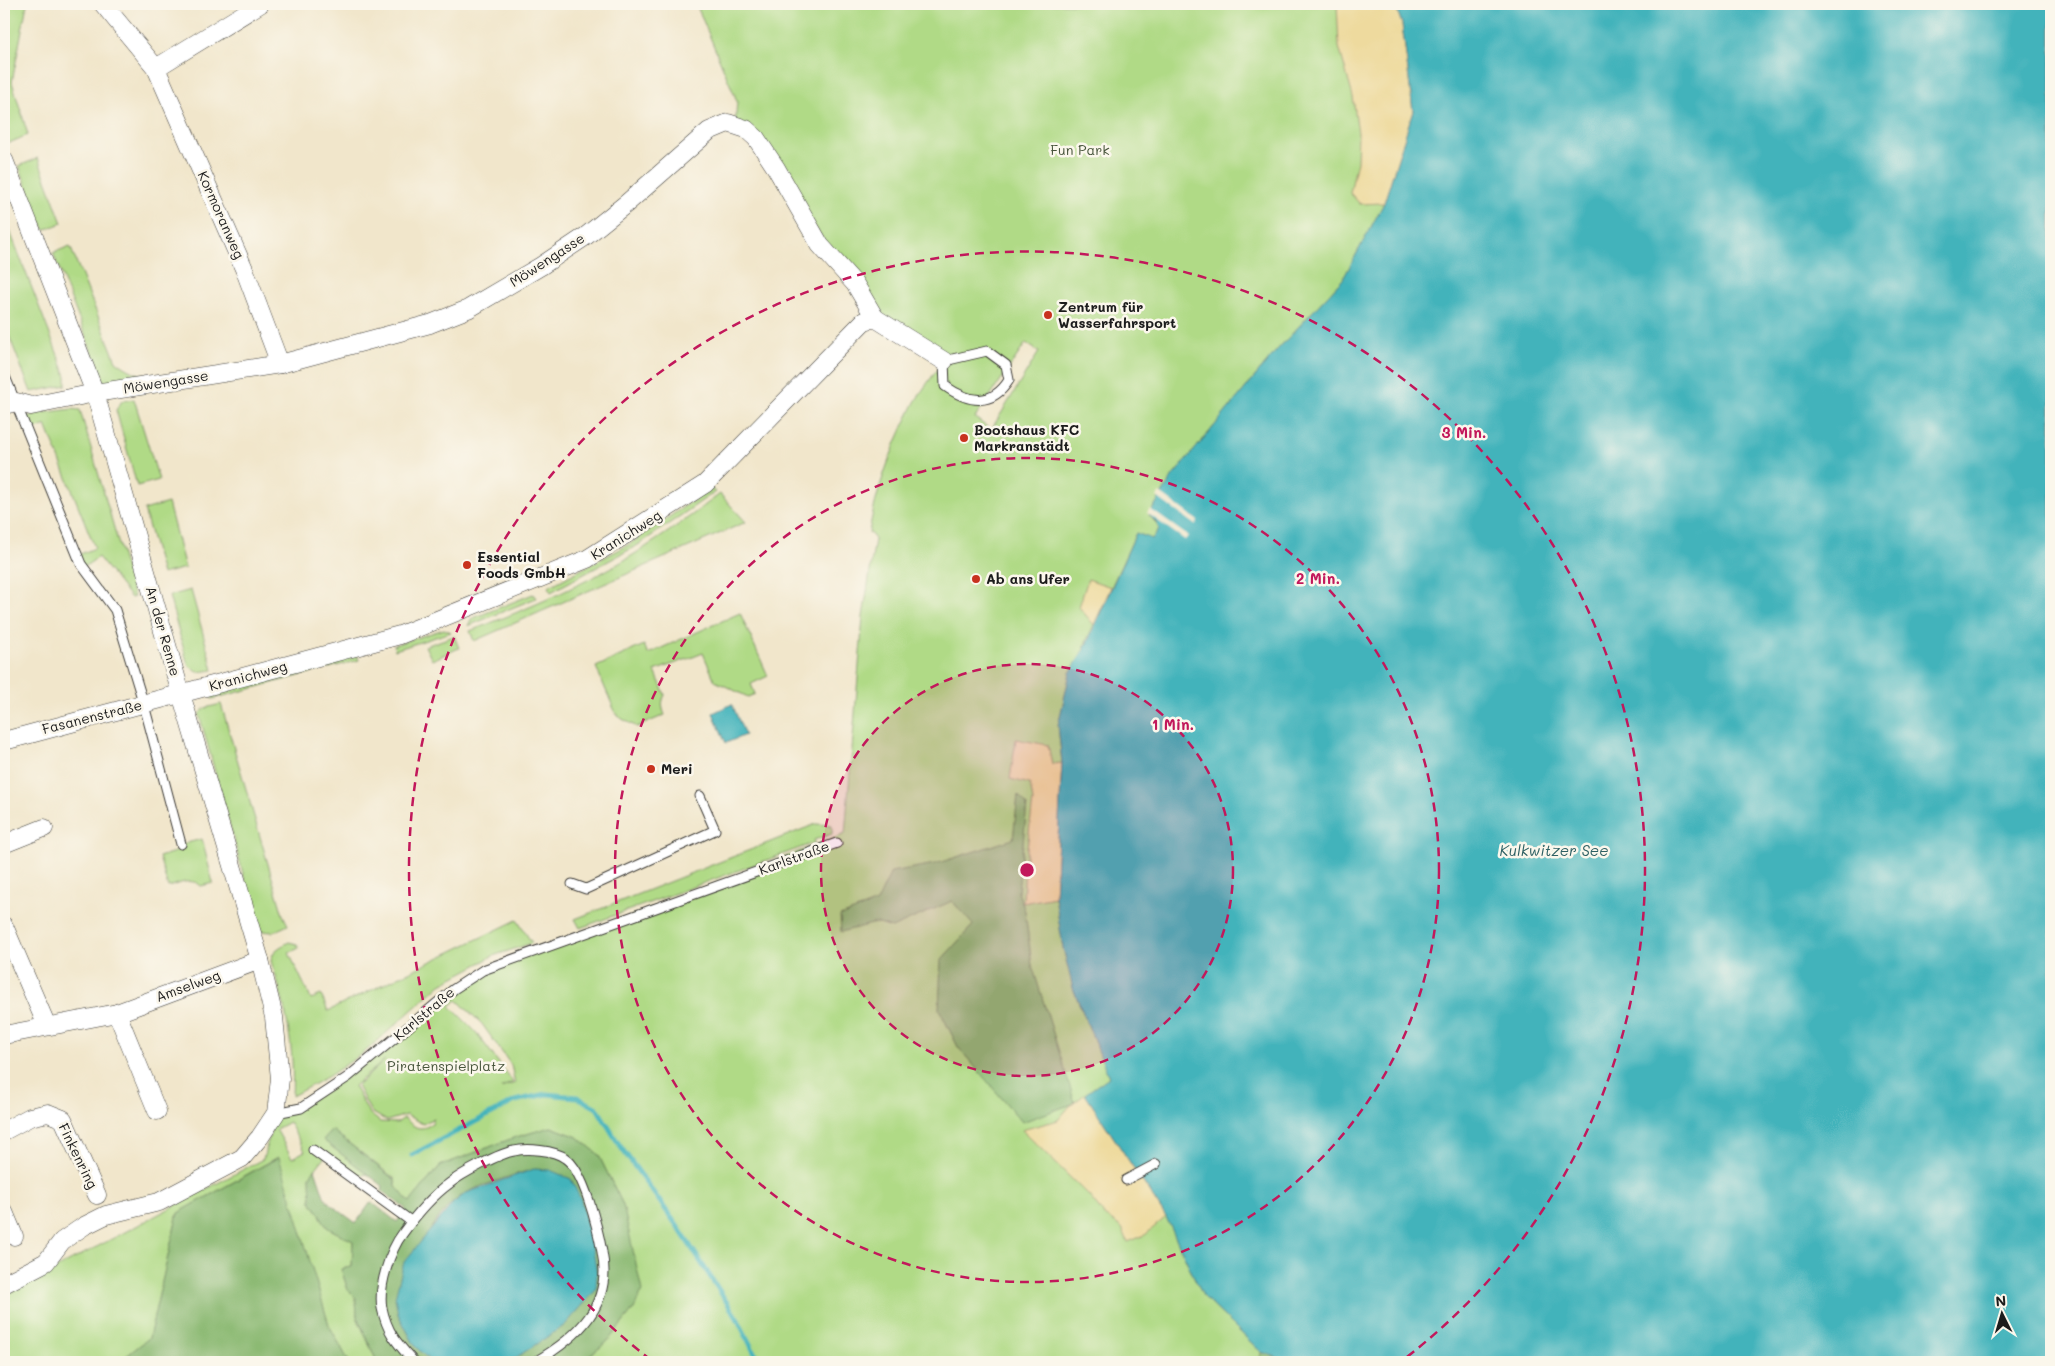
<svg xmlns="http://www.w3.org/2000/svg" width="2055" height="1366" viewBox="0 0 2055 1366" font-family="Mali,sans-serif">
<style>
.green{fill:#b0da86;stroke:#667b51;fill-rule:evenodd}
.forest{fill:#8cba73;stroke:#546b48}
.sand{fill:#eeda9e;stroke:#857b5d}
.water{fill:#43b3bb;stroke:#30686c}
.pier{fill:#f1e6cb}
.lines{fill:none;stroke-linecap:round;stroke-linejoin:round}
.stream{stroke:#43b3bb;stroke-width:5}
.service-casing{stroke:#3c3a36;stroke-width:11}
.minor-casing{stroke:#3c3a36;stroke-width:19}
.service{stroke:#fff;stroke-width:9}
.minor{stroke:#fff;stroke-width:18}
.ring{fill:none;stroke:#c2185b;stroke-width:2.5;stroke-dasharray:9 6}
.poi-dot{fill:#c8321e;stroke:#fbf7ec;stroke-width:2}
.labels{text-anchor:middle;stroke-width:5;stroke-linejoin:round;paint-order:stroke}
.park-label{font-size:14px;fill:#48553c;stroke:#fbf7ec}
.street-label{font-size:14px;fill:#1c1c1c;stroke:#fbf7ec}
.poi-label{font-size:14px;font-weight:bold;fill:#1c1c1c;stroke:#fbf7ec;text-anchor:start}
.water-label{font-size:15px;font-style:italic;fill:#2e6064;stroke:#fbf7ec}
.centre{fill:#c2185b;stroke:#fbf7ec;stroke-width:2.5}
.ring-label{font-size:15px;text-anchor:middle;font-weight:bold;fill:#c2185b;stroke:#fbf7ec;stroke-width:5;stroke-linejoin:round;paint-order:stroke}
</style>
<rect width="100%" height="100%" fill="#fbf7ec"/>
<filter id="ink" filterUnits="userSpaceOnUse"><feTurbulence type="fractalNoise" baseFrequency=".02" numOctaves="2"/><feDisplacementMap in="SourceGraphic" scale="10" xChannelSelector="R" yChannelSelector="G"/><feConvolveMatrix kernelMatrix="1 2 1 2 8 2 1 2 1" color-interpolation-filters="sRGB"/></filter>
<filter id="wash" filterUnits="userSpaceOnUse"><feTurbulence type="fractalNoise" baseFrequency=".0096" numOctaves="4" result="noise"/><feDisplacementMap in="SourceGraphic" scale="20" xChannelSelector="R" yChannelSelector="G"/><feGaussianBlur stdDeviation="1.12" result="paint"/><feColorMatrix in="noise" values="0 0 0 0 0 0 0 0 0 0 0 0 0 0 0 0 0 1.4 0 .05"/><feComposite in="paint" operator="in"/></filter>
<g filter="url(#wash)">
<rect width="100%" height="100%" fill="#f1e6cb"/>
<!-- green -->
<g class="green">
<polygon points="4,4 27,4 12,82 28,135 9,143 4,130"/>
<path d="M696,4H1395L1384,203L1343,279L1277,350L1173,476L1149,515L1156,523L1159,529L1152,539L1136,533L1086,642L1059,734L1062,763L1055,897L1073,988L1109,1077L1085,1094L1166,1217L1203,1296L1261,1352L1260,1362H581L606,1343L634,1309L623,1205L598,1154L578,1137L551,1127L513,1138L440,1166L410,1202C403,1197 402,1192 396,1187L395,1179L332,1130L323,1140L368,1174L356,1176L327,1154L310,1176L311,1201L328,1228L353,1241L352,1267L341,1269L348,1290L356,1298L357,1317L377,1362H349L329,1325L278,1157L178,1213L149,1338L119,1362H4V1296L263,1159L276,1113L301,1108L483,970L564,942L845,834L863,617L875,539L869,532C876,491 891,450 910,412C918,394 932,378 943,361L875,318L776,168L735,125L737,101ZM1026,343L1039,352L991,430L975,418ZM457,1000L482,1024L511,1065L515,1083L501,1088L513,1082L475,1031L450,1006ZM385,1060L357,1086L371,1112L387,1121L406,1115L423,1124L434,1118L432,1124C418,1132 415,1127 404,1118L397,1123L380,1122L369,1113L354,1086ZM289,1122L305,1151L292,1158L276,1129Z"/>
<polygon points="38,158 62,223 44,230 19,166"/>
<polygon points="4,216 66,376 66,385 31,392 4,323"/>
<path d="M70,246L116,361C127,369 139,377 152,374L153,382L117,387L104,383L53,253Z"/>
<polygon points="134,399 159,480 137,486 116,410 122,401"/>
<polygon points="72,409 80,410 134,597 131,598 98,557 83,568 78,555 95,548 46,425 28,432 22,418 40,413"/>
<polygon points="711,488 715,492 706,498 638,545 551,592 548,587 630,544"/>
<path d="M720,494L746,522L474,641L470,631C520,612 569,591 616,565C653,544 687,519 720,494Z"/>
<polygon points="168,503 185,568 162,574 144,510"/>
<polygon points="191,590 213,670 198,672 188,665 169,596"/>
<polygon points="533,594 536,598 468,626 471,619"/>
<path d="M740,613L768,676L751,684L755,694L748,697L715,681L703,653C687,660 671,664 655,671L665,695C661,702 662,708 665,715L637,727L617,716L596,667L644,645L648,654Z"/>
<polygon points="444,629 451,632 395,650 394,645"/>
<polygon points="454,636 459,648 432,660 425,646"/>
<polygon points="357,655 359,660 212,699 211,694"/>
<polygon points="221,704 283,915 288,925 273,932 259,931 199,714 205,708"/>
<polygon points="816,824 832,825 832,834 814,840 814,843 580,928 575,919"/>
<path d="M202,839L213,883L201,886C192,877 179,884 168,887L159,857L184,849L183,844Z"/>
<path d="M517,920L532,943L493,956L441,984L366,1051L329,1076L292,1096C295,1049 286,1006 271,961C272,950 280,947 289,942L297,944L299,948L289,953L311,999L321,995L328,1011Z"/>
</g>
<!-- forest -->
<g class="forest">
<polygon points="1018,795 1027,805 1018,892 1025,911 1032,965 1075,1103 1022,1122 958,1047 939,1009 941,960 973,925 952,901 892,928 876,923 841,932 840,916 877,902 891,872 935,864 1013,839"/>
<path d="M551,1127L578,1137L598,1154L623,1205L642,1291L634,1309L606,1343L581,1362H506L514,1359L565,1325L596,1290C594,1252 587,1214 571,1179C539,1166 534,1168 502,1179C490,1183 477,1187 466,1193C424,1218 413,1271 398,1314L415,1346L431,1362H377L357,1316L356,1298L348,1290L341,1269L352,1267L353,1241L328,1228L311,1201L310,1176L315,1169L324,1196L330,1204L356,1223L371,1202L397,1222L406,1209L382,1191L383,1186L323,1140L332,1130L395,1180L396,1187C402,1192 403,1197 410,1202L440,1166L513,1138Z"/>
<polygon points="279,1157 329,1325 349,1362 119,1362 149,1338 178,1213"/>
<polygon points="1261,1352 1291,1362 1260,1362"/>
</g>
<!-- sand -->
<g class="sand">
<polygon points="1337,4 1395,4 1402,24 1413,111 1384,203 1360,204 1350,193 1357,161 1358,133 1353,97 1339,47"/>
<polygon points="1088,579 1111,587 1094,625 1079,607"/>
<polygon points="1016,739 1048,745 1052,764 1062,763 1055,897 1023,903 1025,864 1033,801 1030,784 1010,779"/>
<polygon points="1085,1094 1166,1217 1145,1235 1128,1242 1122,1228 1105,1216 1089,1196 1022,1130 1058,1120 1069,1107"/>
</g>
<!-- water -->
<g class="water">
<polygon points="1395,4 2051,4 2051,1362 1291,1362 1261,1352 1203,1296 1166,1217 1085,1094 1109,1077 1073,988 1063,948 1055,897 1062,763 1058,725 1070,673 1084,650 1136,533 1152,539 1159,529 1156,522 1149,515 1173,476 1277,350 1343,279 1384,203 1413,111 1402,24"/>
<polygon points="732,704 745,735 726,743 713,713"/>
<polygon points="534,1169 550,1170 571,1179 581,1200 594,1255 597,1274 596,1290 565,1325 514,1359 506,1362 431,1362 415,1346 398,1314 395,1297 404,1262 453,1203 466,1193"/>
</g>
<!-- pier -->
<g class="pier">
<polygon points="1160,493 1198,521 1195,525 1157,497"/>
<polygon points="1150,509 1188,536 1185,540 1147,513"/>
</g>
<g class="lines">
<!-- stream -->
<polyline class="stream" points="412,1155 515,1101 546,1094 577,1097 597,1108 620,1146 678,1227 737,1318 759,1362"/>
</g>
</g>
<g filter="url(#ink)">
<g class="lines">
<!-- service casing -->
<g class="service-casing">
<g id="service">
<path d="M987,351L1006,365L1009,380C992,407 969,403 945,386L944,361Z"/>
<polyline points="4,374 81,564 115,610 144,705 181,844"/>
<polyline points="572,884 586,889 715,830 700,796"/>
<polyline points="276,1113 301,1108 348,1077 454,989 483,970 837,843"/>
<polyline points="313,1150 412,1222"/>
<polyline points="1126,1180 1156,1164"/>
<path d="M414,1362C398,1344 387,1333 382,1308C378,1287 390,1250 403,1233C416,1215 432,1196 450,1183C461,1174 500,1153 514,1151C527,1148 554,1150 565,1158C584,1170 598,1230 602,1252C613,1305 578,1337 535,1362"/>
</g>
</g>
<!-- minor casing -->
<g class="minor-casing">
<g id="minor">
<polyline points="103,4 156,68 245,271 280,364"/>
<polyline points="156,68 260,4"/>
<polyline points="4,160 95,393 181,694 260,960 274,1017 280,1079 276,1113 260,1137 242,1158 159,1202 106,1215 84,1226 62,1241 46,1262 4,1284"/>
<polyline points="4,405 16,402 31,406 95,393 280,364 430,324 468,309 541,266 586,236 627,203 709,131 728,123 746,129 756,138 776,168 820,245 855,284 875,318"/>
<polyline points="4,741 400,635 587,559 705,484 864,321 875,318 944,361"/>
<polyline points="4,844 44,828"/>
<polyline points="4,926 47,1026"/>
<polyline points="117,1013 157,1111"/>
<polyline points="4,1035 117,1013 260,960"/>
<polyline points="4,1131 30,1117 48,1113 63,1119 97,1195"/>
<polyline points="4,1212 14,1236"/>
</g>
</g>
<!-- service -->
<use href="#service" class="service"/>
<!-- minor -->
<use href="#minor" class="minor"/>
</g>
</g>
<!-- distance rings -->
<circle cx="1027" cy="870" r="206" fill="#c2185b" fill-opacity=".12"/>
<g class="ring">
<circle cx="1027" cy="870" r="206"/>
<circle cx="1027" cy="870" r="412"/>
<path d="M651 1360A618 618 0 1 1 1403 1360"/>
</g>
<!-- markers -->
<g class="poi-dot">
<circle cx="1048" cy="315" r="5"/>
<circle cx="964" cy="438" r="5"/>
<circle cx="467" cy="565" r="5"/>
<circle cx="976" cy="579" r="5"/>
<circle cx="651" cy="769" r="5"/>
</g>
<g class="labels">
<!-- park labels -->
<g class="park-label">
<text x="1080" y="155">Fun Park</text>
<text x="446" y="1071">Piratenspielplatz</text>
</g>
<!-- street labels -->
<g class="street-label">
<text transform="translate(221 215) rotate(66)" y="5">Kormoranweg</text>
<text transform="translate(547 260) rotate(-33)" y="5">Möwengasse</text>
<text transform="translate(166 382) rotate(-9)" y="5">Möwengasse</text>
<text transform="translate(626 535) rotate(-32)" y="5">Kranichweg</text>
<text transform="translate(163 631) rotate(74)" y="5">An der Renne</text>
<text transform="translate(248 676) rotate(-15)" y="5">Kranichweg</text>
<text transform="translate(92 717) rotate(-14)" y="5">Fasanenstraße</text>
<text transform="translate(794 858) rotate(-20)" y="5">Karlstraße</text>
<text transform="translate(188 986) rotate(-20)" y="5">Amselweg</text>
<text transform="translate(424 1014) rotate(-40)" y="5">Karlstraße</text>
<text transform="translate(78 1156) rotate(64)" y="5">Finkenring</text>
</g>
<!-- poi labels -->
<g class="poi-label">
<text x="1058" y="312">Zentrum für<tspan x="1058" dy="16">Wasserfahrsport</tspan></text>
<text x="974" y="435">Bootshaus KFC<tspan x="974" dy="16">Markranstädt</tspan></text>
<text x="477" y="562">Essential<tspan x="477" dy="16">Foods GmbH</tspan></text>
<text x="986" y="584">Ab ans Ufer</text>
<text x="661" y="774">Meri</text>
</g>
<!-- water labels -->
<g class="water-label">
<text x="1554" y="856">Kulkwitzer See</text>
</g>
</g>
<circle cx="1027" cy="870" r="8" class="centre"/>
<g class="ring-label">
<text x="1464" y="438">3 Min.</text>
<text x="1318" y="584">2 Min.</text>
<text x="1173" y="730">1 Min.</text>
</g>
<!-- margin -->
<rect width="2055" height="1366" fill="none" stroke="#fbf7ec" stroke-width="20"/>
<!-- north arrow -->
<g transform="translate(2002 1314) rotate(355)" stroke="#fbf7ec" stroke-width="4" paint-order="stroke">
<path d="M0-4L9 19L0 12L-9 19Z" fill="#1c1c1c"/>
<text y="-8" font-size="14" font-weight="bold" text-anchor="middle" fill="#1c1c1c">N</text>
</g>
</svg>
